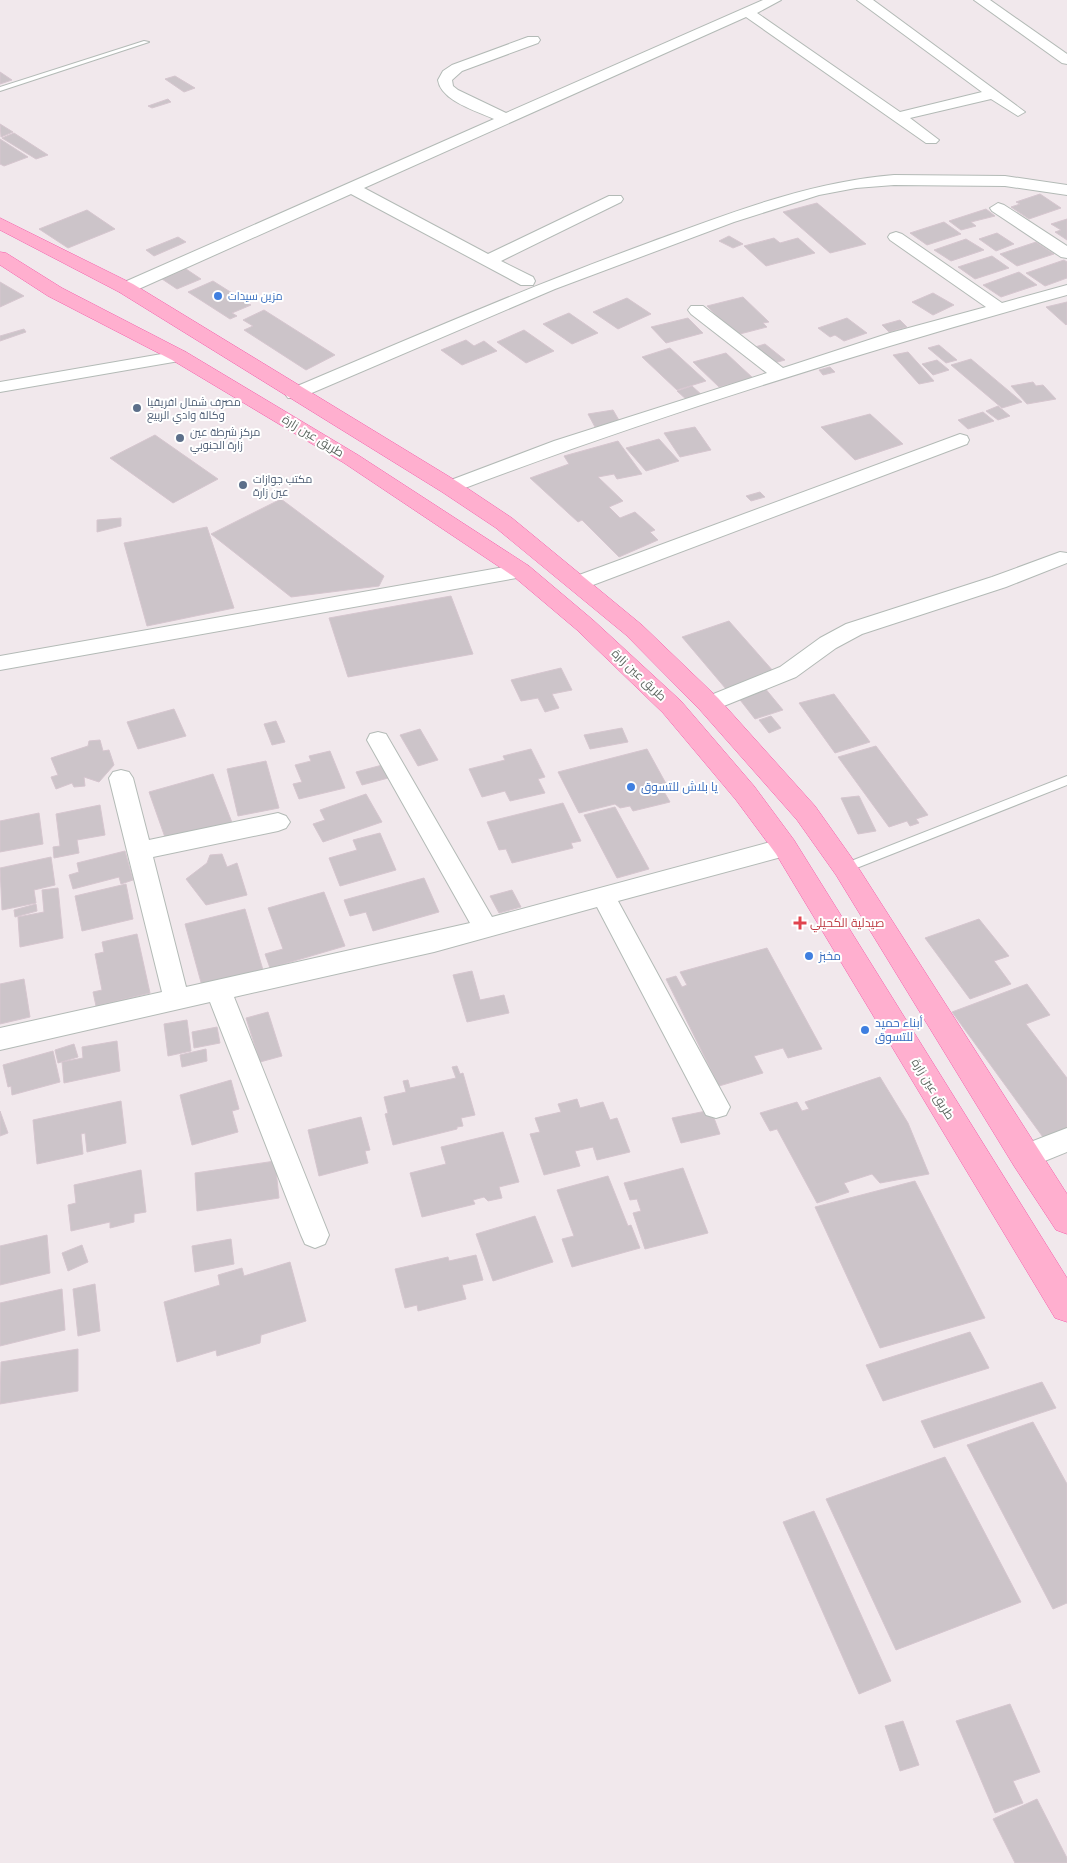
<svg xmlns="http://www.w3.org/2000/svg" width="1067" height="1863" viewBox="0 0 1067 1863" font-family="'Nunito Sans',Cairo,sans-serif">
<style>
.building{fill:#ccc4c9;stroke:#d6c6cf}
.lines{fill:none;stroke-linecap:round;stroke-linejoin:round}
.lane-casing{stroke:#b3bab6;stroke-width:2}
.street-casing{stroke:#b3bab6;stroke-width:2}
.primary-casing{stroke:#f45eab;stroke-width:1}
.lane{fill:#fff;fill-rule:evenodd}
.street{fill:#fff;fill-rule:evenodd}
.primary{fill:#ffafcf;fill-rule:evenodd}
.shop-dot{fill:#3f7fe0;stroke:#fff;stroke-width:2}
.service-dot{fill:#5c6f8a;stroke:#fff;stroke-width:2}
.health-dot{fill:#e0444e;stroke:#fff;stroke-width:2}
.labels{text-anchor:middle;stroke-width:4;stroke-linejoin:round;paint-order:stroke}
.far-shop-label{font-size:11px;fill:#366cbe;stroke:#fff;text-anchor:start}
.far-service-label{font-size:11px;fill:#4e5e75;stroke:#fff;text-anchor:start}
.street-label{font-size:12px;fill:#5f6862;stroke:#fff}
.shop-label{font-size:12px;fill:#366cbe;stroke:#fff;text-anchor:start}
.health-label{font-size:12px;fill:#be3a42;stroke:#fff;text-anchor:start}
</style>
<rect width="100%" height="100%" fill="#f1e8ec"/>
<!-- building -->
<g class="building">
<polygon points="0,72 12,80 0,84"/>
<polygon points="175,76 195,88 184,92 165,79"/>
<polygon points="168,99 171,102 152,108 148,106"/>
<polygon points="0,124 13,132 1,137"/>
<polygon points="14,133 48,155 36,159 2,138"/>
<polygon points="0,139 28,157 4,166 0,164"/>
<polygon points="1040,194 1061,208 1029,219 1011,207 1020,204 1016,202"/>
<polygon points="817,203 866,244 830,253 783,212"/>
<polygon points="986,209 995,216 971,222 976,226 961,230 949,221"/>
<polygon points="87,210 115,229 68,248 39,229"/>
<polygon points="1067,219 1067,240 1055,232 1061,230 1051,224"/>
<polygon points="944,222 961,234 927,245 910,233"/>
<polygon points="997,233 1014,244 996,251 979,239"/>
<polygon points="729,236 743,244 733,248 719,241"/>
<polygon points="178,237 186,242 154,256 146,250"/>
<polygon points="774,238 780,243 798,238 815,253 766,266 744,246"/>
<polygon points="966,239 984,250 951,261 934,250"/>
<polygon points="1036,242 1054,254 1017,266 1000,254"/>
<polygon points="992,256 1009,268 975,279 958,267"/>
<polygon points="1064,260 1067,262 1067,278 1045,286 1026,273"/>
<polygon points="186,269 201,279 177,289 162,279"/>
<polygon points="1019,272 1037,285 1001,297 983,285"/>
<polygon points="213,281 251,305 232,313 237,316 230,319 188,292"/>
<polygon points="0,282 24,296 0,307"/>
<polygon points="933,293 954,305 933,315 912,302"/>
<polygon points="743,297 769,322 763,323 767,327 736,335 707,306"/>
<polygon points="627,298 651,314 618,329 593,312"/>
<polygon points="1067,302 1067,324 1066,325 1046,307"/>
<polygon points="264,310 335,355 306,370 244,330 253,326 243,320"/>
<polygon points="569,313 598,333 572,344 543,324"/>
<polygon points="688,318 703,333 666,343 651,327"/>
<polygon points="847,318 867,333 844,341 835,335 830,337 818,328"/>
<polygon points="900,320 907,327 889,332 882,325"/>
<polygon points="24,329 26,332 0,341 0,336"/>
<polygon points="524,330 554,351 526,363 497,342"/>
<polygon points="466,340 474,346 484,341 497,351 462,365 441,350"/>
<polygon points="765,344 785,360 774,363 755,347"/>
<polygon points="939,345 957,360 946,363 928,348"/>
<polygon points="670,348 706,381 677,390 642,357"/>
<polygon points="908,352 934,381 919,384 893,355"/>
<polygon points="726,353 741,367 753,378 719,387 693,362"/>
<polygon points="971,359 1022,402 1002,408 951,365"/>
<polygon points="937,360 949,370 933,375 922,364"/>
<polygon points="830,367 835,372 823,375 819,370"/>
<polygon points="1033,382 1036,386 1043,385 1056,399 1027,404 1011,386"/>
<polygon points="692,386 703,396 688,401 677,391"/>
<polygon points="998,406 1010,416 998,420 986,411"/>
<polygon points="613,410 620,422 595,427 588,414"/>
<polygon points="983,412 994,421 968,429 958,420"/>
<polygon points="870,414 903,444 855,460 821,427"/>
<polygon points="695,427 711,450 680,457 664,433"/>
<polygon points="155,435 218,479 173,503 110,458"/>
<polygon points="659,439 679,461 646,471 626,448"/>
<polygon points="618,441 642,474 617,479 614,474 598,477 623,501 609,507 620,518 635,512 655,530 650,532 658,540 619,557 582,520 578,522 530,478 569,464 564,456"/>
<polygon points="760,492 765,497 751,501 746,496"/>
<polygon points="281,499 384,576 379,586 291,597 211,534"/>
<polygon points="121,518 121,526 97,532 97,520"/>
<polygon points="207,527 234,608 147,626 124,543"/>
<polygon points="451,596 473,654 348,677 329,618"/>
<polygon points="729,621 774,672 726,689 682,637"/>
<polygon points="561,668 572,690 552,694 559,708 545,712 538,698 521,701 511,680"/>
<polygon points="764,687 783,710 755,719 737,696"/>
<polygon points="834,694 870,742 835,753 799,703"/>
<polygon points="174,709 186,736 138,749 127,722"/>
<polygon points="771,716 781,728 769,733 759,720"/>
<polygon points="276,721 285,742 272,745 264,724"/>
<polygon points="622,728 628,742 590,749 584,735"/>
<polygon points="420,729 438,760 418,766 400,735"/>
<polygon points="100,740 103,751 109,750 114,765 99,782 84,777 85,786 74,787 72,783 56,789 51,777 58,775 51,758 88,746 89,741"/>
<polygon points="876,746 928,815 916,819 919,823 910,826 907,821 889,827 838,757"/>
<polygon points="531,749 545,777 538,779 545,793 510,801 505,791 482,797 469,769 505,760 503,756"/>
<polygon points="647,749 669,789 663,790 670,802 633,811 630,806 620,808 615,804 579,813 558,772"/>
<polygon points="330,751 345,788 299,799 293,784 302,782 295,765 311,761 309,756"/>
<polygon points="266,761 279,808 238,816 227,769"/>
<polygon points="386,764 392,777 362,785 356,772"/>
<polygon points="213,774 233,825 167,843 149,792"/>
<polygon points="366,794 382,822 323,842 313,824 325,820 320,810"/>
<polygon points="859,796 876,831 858,834 841,798"/>
<polygon points="563,803 581,841 571,843 573,848 512,863 506,849 499,850 487,822"/>
<polygon points="100,805 105,835 77,840 79,853 54,858 53,847 60,846 56,814"/>
<polygon points="615,807 649,869 617,878 584,815"/>
<polygon points="39,813 43,844 0,852 0,821"/>
<polygon points="380,833 396,870 340,886 329,858 357,850 353,840"/>
<polygon points="125,851 133,880 121,884 119,877 73,889 69,875 79,872 77,863"/>
<polygon points="222,854 227,867 237,863 247,895 206,905 186,879 207,863 210,855"/>
<polygon points="51,857 55,885 34,890 36,903 2,910 0,868"/>
<polygon points="424,878 439,912 373,931 366,912 350,916 344,900"/>
<polygon points="126,884 133,919 82,931 75,896"/>
<polygon points="58,888 63,938 20,947 18,917 44,912 42,890"/>
<polygon points="512,890 521,907 499,913 490,896"/>
<polygon points="324,892 345,946 270,968 265,954 283,949 268,908"/>
<polygon points="36,904 37,911 15,917 14,910"/>
<polygon points="245,909 263,970 202,986 185,924"/>
<polygon points="979,919 1009,956 994,961 1011,984 970,999 925,938"/>
<polygon points="137,934 150,993 96,1006 93,992 102,990 95,954 104,952 102,942"/>
<polygon points="767,948 822,1049 788,1058 783,1048 754,1056 763,1073 719,1086 666,979 676,976 682,987 687,985 680,972"/>
<polygon points="472,971 480,1000 504,995 509,1013 467,1022 453,975"/>
<polygon points="24,979 30,1017 0,1024 0,984"/>
<polygon points="1027,984 1050,1015 1026,1024 1067,1078 1067,1131 1045,1140 952,1012"/>
<polygon points="268,1012 282,1056 260,1062 246,1018"/>
<polygon points="187,1020 191,1051 168,1056 164,1024"/>
<polygon points="217,1027 220,1043 194,1048 192,1032"/>
<polygon points="117,1041 120,1071 64,1083 62,1062 83,1058 82,1047"/>
<polygon points="74,1044 78,1057 58,1063 55,1050"/>
<polygon points="206,1049 207,1061 182,1067 180,1055"/>
<polygon points="53,1051 60,1082 12,1095 11,1086 8,1087 3,1065"/>
<polygon points="457,1066 460,1074 463,1073 475,1115 461,1118 463,1126 457,1127 457,1129 393,1145 385,1114 388,1113 384,1097 406,1092 403,1081 408,1080 410,1088 456,1078 452,1067"/>
<polygon points="880,1077 908,1123 929,1174 880,1183 872,1174 844,1183 849,1192 817,1203 777,1129 770,1131 760,1113 797,1102 802,1111 809,1109 805,1102"/>
<polygon points="231,1080 239,1109 232,1111 238,1132 192,1145 180,1095"/>
<polygon points="577,1099 580,1108 603,1102 610,1120 617,1118 630,1152 597,1160 593,1147 575,1151 580,1166 544,1175 530,1134 540,1132 535,1118 561,1112 558,1104"/>
<polygon points="121,1101 126,1143 87,1152 85,1133 81,1134 83,1154 37,1164 33,1120"/>
<polygon points="711,1110 720,1134 681,1143 672,1118"/>
<polygon points="0,1111 8,1133 0,1136"/>
<polygon points="361,1117 370,1150 365,1151 368,1163 319,1176 308,1130"/>
<polygon points="503,1132 519,1182 499,1187 502,1198 488,1201 484,1197 473,1200 475,1204 422,1217 410,1173 446,1164 441,1147"/>
<polygon points="275,1161 279,1198 197,1211 195,1173"/>
<polygon points="683,1168 708,1233 645,1249 633,1213 641,1211 637,1199 630,1200 624,1183"/>
<polygon points="141,1170 146,1212 134,1214 134,1222 110,1228 110,1222 71,1231 68,1205 76,1203 74,1185"/>
<polygon points="608,1176 628,1226 631,1225 640,1248 572,1267 562,1239 574,1236 557,1190"/>
<polygon points="915,1181 985,1318 880,1348 815,1207"/>
<polygon points="535,1216 553,1262 493,1281 476,1234"/>
<polygon points="47,1235 50,1273 0,1285 0,1246"/>
<polygon points="231,1239 234,1264 195,1272 192,1246"/>
<polygon points="82,1245 88,1262 68,1271 62,1253"/>
<polygon points="476,1255 483,1280 462,1285 466,1299 418,1311 417,1305 405,1308 395,1269 448,1257 449,1261"/>
<polygon points="290,1262 306,1321 261,1335 260,1343 217,1356 216,1350 177,1362 164,1302 220,1285 218,1275 242,1268 244,1276"/>
<polygon points="95,1284 100,1331 78,1336 73,1289"/>
<polygon points="62,1289 65,1330 0,1346 0,1303"/>
<polygon points="970,1332 989,1368 883,1401 866,1365"/>
<polygon points="78,1349 78,1391 0,1404 1,1362"/>
<polygon points="1042,1382 1056,1408 934,1448 921,1421"/>
<polygon points="1033,1422 1067,1484 1067,1603 1053,1609 967,1445"/>
<polygon points="945,1457 1021,1602 896,1650 826,1499"/>
<polygon points="814,1511 891,1681 859,1694 783,1522"/>
<polygon points="1010,1704 1040,1772 1013,1781 1023,1803 995,1813 956,1721"/>
<polygon points="903,1721 919,1765 900,1771 885,1726"/>
<polygon points="1037,1799 1067,1858 1067,1863 1015,1863 993,1819"/>
</g>
<g class="lines">
<!-- lane casing -->
<g class="lane-casing">
<g id="lane">
<polygon points="144,41 149,42 0,91 0,87"/>
<polygon points="1067,776 1067,785 849,871 845,873 839,868 841,865"/>
</g>
</g>
<!-- street casing -->
<g class="street-casing">
<g id="street">
<path d="M763,0H781L757,13L900,112L982,92L857,0H873L1025,112L1018,116L991,99L910,118L939,140L936,143H926L746,17L364,188L488,254L609,196H621L623,199L621,202L501,261L533,277L535,281L533,285H521L351,194L132,292H120L118,288L120,284L494,119C477,111 441,101 438,80L443,71L452,65L528,37H538L540,40L538,43L462,71L452,80L453,86L458,90L506,113Z"/>
<polygon points="974,0 990,0 1067,54 1067,64 1062,63"/>
<path d="M894,175L1005,176L1067,185V195L1005,186L894,185L856,188L819,195L734,222L555,289L300,398H288L285,394L288,390C408,339 528,287 651,242C730,213 809,182 894,175Z"/>
<polygon points="998,203 1004,205 1067,246 1067,258 1061,257 992,211 990,208"/>
<path d="M896,232L902,234L1002,303L1067,285V295C862,352 657,415 457,491H443L440,487L443,483L554,441L767,373L691,314L688,310L691,306H703L783,368L890,333L986,307L890,240L888,237L890,234Z"/>
<polygon points="179,351 185,352 188,356 185,360 0,392 0,382"/>
<polygon points="960,434 967,436 969,440 967,444 585,588 578,590 571,588 568,583 571,578"/>
<polygon points="1060,552 1067,553 1067,563 1006,587 862,634 836,648 796,677 709,712 701,709 698,704 701,699 780,667 820,638 846,624 992,577"/>
<polygon points="521,564 528,566 531,571 528,576 0,670 0,656"/>
<polygon points="378,732 386,734 492,917 785,838 793,841 797,847 793,853 785,856 618,901 730,1107 726,1115 716,1118 706,1115 597,907 434,952 234,997 329,1235 325,1244 315,1248 305,1244 301,1235 210,1002 0,1050 0,1028 162,992 109,778 113,772 121,770 129,772 133,778 149,840 278,813 286,816 290,822 286,828 278,831 153,857 186,987 470,923 367,740 370,734"/>
<polygon points="1067,1128 1067,1152 1025,1169 1015,1166 1011,1157 1015,1148"/>
</g>
</g>
<!-- primary casing -->
<g class="primary-casing">
<g id="primary">
<polygon points="0,218 133,284 458,482 512,518 642,625 718,698 815,806 854,861 1067,1194 1067,1234 1056,1230 1014,1166 836,875 797,820 700,710 626,635 496,528 442,492 119,292 0,230"/>
<polygon points="0,252 6,253 62,288 186,352 358,455 529,566 593,620 681,701 754,786 794,840 1067,1278 1067,1322 1055,1318 776,854 736,800 663,713 577,630 513,576 344,463 172,360 48,296 0,265"/>
</g>
</g>
<!-- lane -->
<use href="#lane" class="lane"/>
<!-- street -->
<use href="#street" class="street"/>
<!-- primary -->
<use href="#primary" class="primary"/>
</g>
<!-- markers -->
<g class="shop-dot">
<circle cx="218" cy="296" r="5"/>
<circle cx="631" cy="787" r="5"/>
<circle cx="809" cy="956" r="5"/>
<circle cx="865" cy="1030" r="5"/>
</g>
<g class="service-dot">
<circle cx="137" cy="408" r="5"/>
<circle cx="180" cy="438" r="5"/>
<circle cx="243" cy="485" r="5"/>
</g>
<path class="health-dot" d="M797.5 915.5h5v5h5v5h-5v5h-5v-5h-5v-5h5z"/>
<g class="labels">
<!-- far-shop labels -->
<g class="far-shop-label">
<text x="228" y="300">مزين سيدات</text>
</g>
<!-- far-service labels -->
<g class="far-service-label">
<text x="147" y="406">مصرف شمال افريقيا<tspan x="147" dy="13">وكالة وادي الربيع</tspan></text>
<text x="190" y="436">مركز شرطة عين<tspan x="190" dy="13">زارة الجنوبي</tspan></text>
<text x="253" y="483">مكتب جوازات<tspan x="253" dy="13">عين زارة</tspan></text>
</g>
<!-- street labels -->
<g class="street-label">
<text transform="translate(313 436) rotate(31)" y="4">طريق عين زارة</text>
<text transform="translate(639 675) rotate(43)" y="4">طريق عين زارة</text>
<text transform="translate(933 1089) rotate(58)" y="4">طريق عين زارة</text>
</g>
<!-- shop labels -->
<g class="shop-label">
<text x="641" y="791">يا بلاش للتسوق</text>
<text x="819" y="960">مخبز</text>
<text x="875" y="1027">أبناء حميد<tspan x="875" dy="14">للتسوق</tspan></text>
</g>
<!-- health labels -->
<g class="health-label">
<text x="810" y="927">صيدلية الكحيلي</text>
</g>
</g>
</svg>
